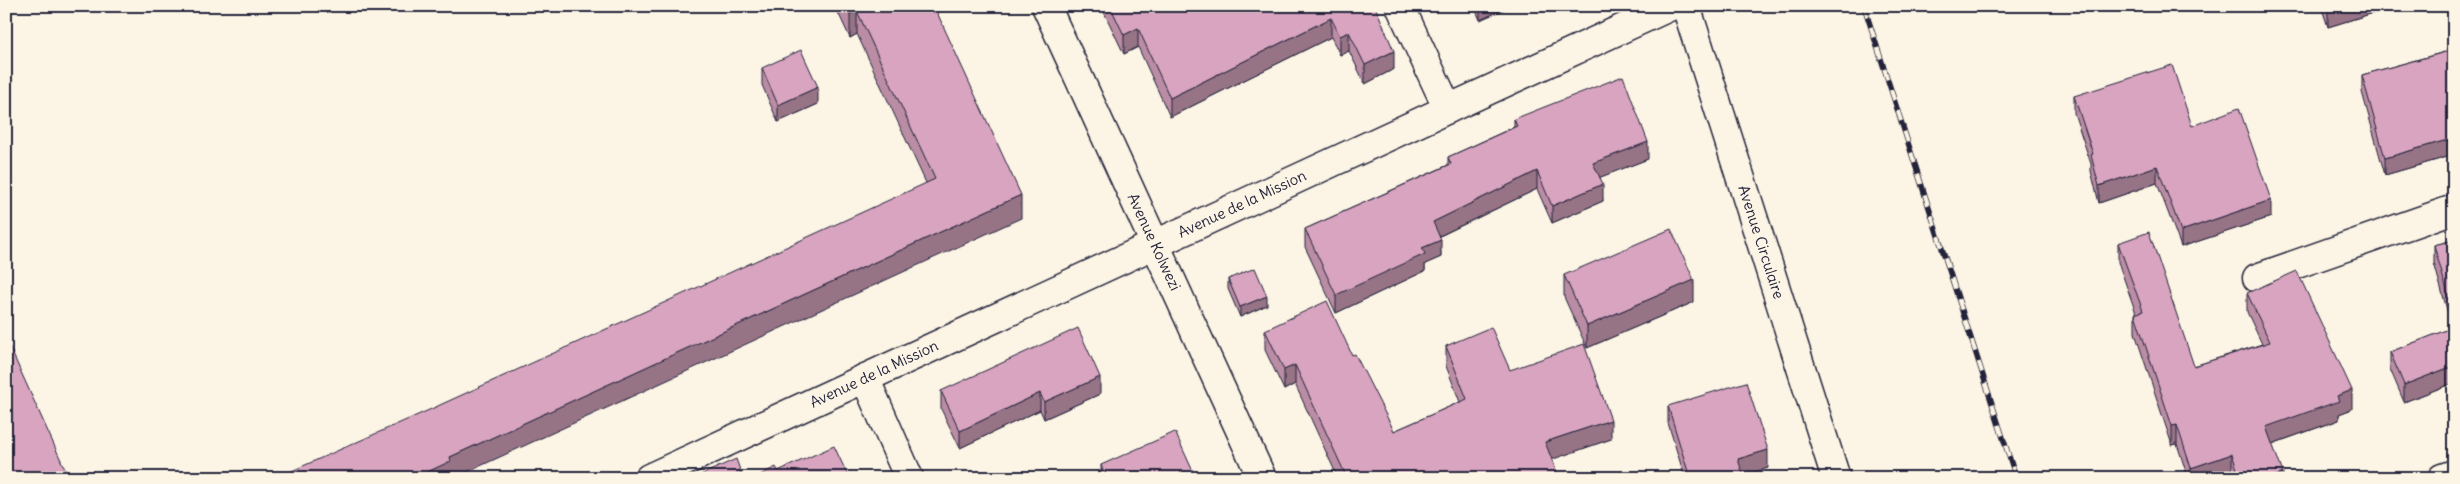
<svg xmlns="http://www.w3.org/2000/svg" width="2460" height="484" viewBox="0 0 2460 484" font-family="Delius,sans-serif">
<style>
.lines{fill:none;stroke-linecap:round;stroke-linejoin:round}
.minor-casing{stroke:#22223b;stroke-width:31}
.tertiary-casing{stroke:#22223b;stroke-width:31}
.minor{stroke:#fcf5e5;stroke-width:28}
.tertiary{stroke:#fcf5e5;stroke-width:28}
.rail-casing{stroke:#22223b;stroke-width:5.5}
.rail{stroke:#fcf5e5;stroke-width:4;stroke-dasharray:11;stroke-linecap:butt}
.wall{fill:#ba8da4;stroke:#22223b}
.shaded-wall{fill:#977386;stroke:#22223b}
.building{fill:#d8a4bf;stroke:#22223b}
.labels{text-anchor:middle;stroke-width:5;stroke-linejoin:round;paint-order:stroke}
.street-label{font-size:15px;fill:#22223b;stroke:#fcf5e5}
</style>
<rect width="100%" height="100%" fill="#fcf5e5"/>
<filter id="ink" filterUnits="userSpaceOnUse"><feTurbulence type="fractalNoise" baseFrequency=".02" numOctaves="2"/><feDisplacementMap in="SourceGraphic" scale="10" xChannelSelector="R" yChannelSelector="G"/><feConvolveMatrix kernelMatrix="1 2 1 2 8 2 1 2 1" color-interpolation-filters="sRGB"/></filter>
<g filter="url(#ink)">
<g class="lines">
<!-- minor casing -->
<g class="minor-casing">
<g id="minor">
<polyline points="1400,6 1448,109"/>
<polyline points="2257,278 2454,209"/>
<polyline points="865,378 909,478"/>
<polyline points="649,478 1671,6"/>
<polyline points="2442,478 2454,474"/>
</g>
</g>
<!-- tertiary casing -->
<g class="tertiary-casing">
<g id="tertiary">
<polyline points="1046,6 1262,478"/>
<polyline points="1686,6 1836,478"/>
</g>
</g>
<!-- minor -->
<use href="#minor" class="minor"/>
<!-- tertiary -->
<use href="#tertiary" class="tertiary"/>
<!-- rail casing -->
<g class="rail-casing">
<polyline id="rail" points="1864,6 2016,478"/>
</g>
<!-- rail -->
<use href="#rail" class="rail"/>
</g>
<!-- wall -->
<g class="wall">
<polygon points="835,6 934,6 1021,218 926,183 857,34 850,38"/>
<polygon points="1101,6 1375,6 1394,69 1365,84 1349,51 1340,55 1331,37 1170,117 1138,47 1124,54"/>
<polygon points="1474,6 1511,6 1480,20"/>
<polygon points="2321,6 2396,6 2328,27"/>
<polygon points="2454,47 2454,155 2385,175 2362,92 2362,75 2448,51 2448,48"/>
<polygon points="762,68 818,104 778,122 762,85"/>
<polygon points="2074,96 2192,126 2271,217 2181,247 2157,183 2099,203 2091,171 2091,164 2074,113"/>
<polygon points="1514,119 1648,159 1600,177 1603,201 1552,223 1537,189 1440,236 1441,257 1425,264 1425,271 1336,313 1305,247 1305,229 1448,165 1448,157 1514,127"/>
<polygon points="2454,240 2454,385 2453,383 2404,402 2390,369 2390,352 2452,328 2434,263 2434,245"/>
<polygon points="2118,243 2194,366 2262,344 2247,312 2247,293 2352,409 2339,414 2339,420 2272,444 2283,478 2233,478 2232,473 2218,478 2188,478 2177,444 2172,445 2135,333 2135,314 2136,313 2118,262"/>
<polygon points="1564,275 1694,302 1587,348 1564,297"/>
<polygon points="1228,279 1267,305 1240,317 1228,289"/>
<polygon points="1265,330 1352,355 1394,431 1460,402 1446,366 1446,346 1510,370 1611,439 1552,459 1559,478 1338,478 1295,384 1284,390 1265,350"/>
<polygon points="941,391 1100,394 1044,419 1040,410 960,448 941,409"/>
<polygon points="1668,406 1768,468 1743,475 1744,478 1685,478 1668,423"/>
<polygon points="1101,465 1196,478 1101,478"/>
</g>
<!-- shaded-wall -->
<g class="shaded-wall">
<polygon points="1480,6 1511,6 1480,20"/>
<polygon points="2328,6 2396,6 2328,27"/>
<polygon points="857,11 857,34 850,38 850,14"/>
<polygon points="1331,18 1331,37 1170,117 1170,98"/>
<polygon points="1138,28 1138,47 1124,54 1124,35"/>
<polygon points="1349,32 1349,51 1340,55 1340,36"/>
<polygon points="1394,51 1394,69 1365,84 1365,65"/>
<polygon points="818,87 818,104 778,122 778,105"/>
<polygon points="2454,138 2454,155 2385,175 2385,158"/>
<polygon points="1648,142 1648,159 1593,180 1593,163"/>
<polygon points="2157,166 2157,183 2099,203 2099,186"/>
<polygon points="1537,171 1537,189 1433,239 1433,222"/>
<polygon points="1603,184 1603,201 1552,223 1552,206"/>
<polygon points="1021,195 1021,218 454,478 414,478 450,457"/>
<polygon points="2271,200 2271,217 2181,247 2181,231"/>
<polygon points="1441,240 1441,257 1425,264 1425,271 1336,313 1336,295 1422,248"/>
<polygon points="1694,280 1694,302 1587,348 1587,326"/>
<polygon points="1267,296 1267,305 1240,317 1240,307"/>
<polygon points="1295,365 1295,384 1284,390 1284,370"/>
<polygon points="2453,366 2453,383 2404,402 2404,385"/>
<polygon points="1100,377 1100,394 1044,419 1044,402"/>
<polygon points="2352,390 2352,409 2339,414 2339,420 2266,446 2266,427 2337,396"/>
<polygon points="1040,393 1040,410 960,448 960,431"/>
<polygon points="1611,420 1611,439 1545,462 1545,442"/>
<polygon points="2177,425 2177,444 2172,445 2172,426"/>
<polygon points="1768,450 1768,468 1738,477 1738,459"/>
<polygon points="2232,454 2232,473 2218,478 2191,478 2191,468"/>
<polygon points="2283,473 2283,478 2270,478"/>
</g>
<!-- building -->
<g class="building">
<polygon points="846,6 934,6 1021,195 450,457 451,461 414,478 276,478 429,410 935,179 857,11 850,14"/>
<polygon points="1110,6 1375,6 1394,51 1365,65 1349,32 1340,36 1331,18 1170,98 1138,28 1124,35"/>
<polygon points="2454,47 2454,138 2385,158 2362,75 2449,51 2448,48"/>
<polygon points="801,50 818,87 778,105 762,68"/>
<polygon points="2172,65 2192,126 2239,108 2271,200 2181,231 2157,166 2099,186 2091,155 2093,154 2074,96"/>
<polygon points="1623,76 1648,142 1593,163 1603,184 1552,206 1537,171 1433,222 1441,240 1422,248 1425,254 1336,295 1305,229 1451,164 1448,157 1517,126 1514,119"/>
<polygon points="1671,229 1694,280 1587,326 1564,275"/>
<polygon points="2149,232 2194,366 2270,342 2247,293 2297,271 2352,390 2337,396 2339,401 2266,427 2283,473 2270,478 2240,478 2232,454 2191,468 2177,425 2172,426 2135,314 2143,311 2118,243"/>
<polygon points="2454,240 2454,316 2434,245"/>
<polygon points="1255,268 1267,296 1240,307 1228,279"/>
<polygon points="1327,301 1352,355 1355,354 1394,431 1467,399 1446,346 1491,327 1510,370 1584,344 1611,420 1545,442 1559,478 1347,478 1295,365 1284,370 1265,330"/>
<polygon points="2454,327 2454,368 2453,366 2404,385 2390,352"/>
<polygon points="1078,328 1100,377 1044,402 1040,393 960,431 941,391"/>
<polygon points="6,339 69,478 7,478 6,476"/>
<polygon points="1746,382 1768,450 1738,459 1744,478 1690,478 1668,406"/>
<polygon points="1175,432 1196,478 1106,478 1101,465"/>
<polygon points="834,446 849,478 754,478 776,467 778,471"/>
<polygon points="736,459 743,478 694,478"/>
</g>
</g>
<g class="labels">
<!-- street labels -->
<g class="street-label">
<text transform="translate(1242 204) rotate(-25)" y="5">Avenue de la Mission</text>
<text transform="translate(1154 242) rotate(65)" y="5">Avenue Kolwezi</text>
<text transform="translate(1761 242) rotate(72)" y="5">Avenue Circulaire</text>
<text transform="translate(874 374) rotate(-25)" y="5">Avenue de la Mission</text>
</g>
</g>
<!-- margin -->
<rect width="2460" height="484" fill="none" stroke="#fcf5e5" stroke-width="25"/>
<rect x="12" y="12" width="2435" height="459" fill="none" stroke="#22223b" stroke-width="2" filter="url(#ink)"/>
</svg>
